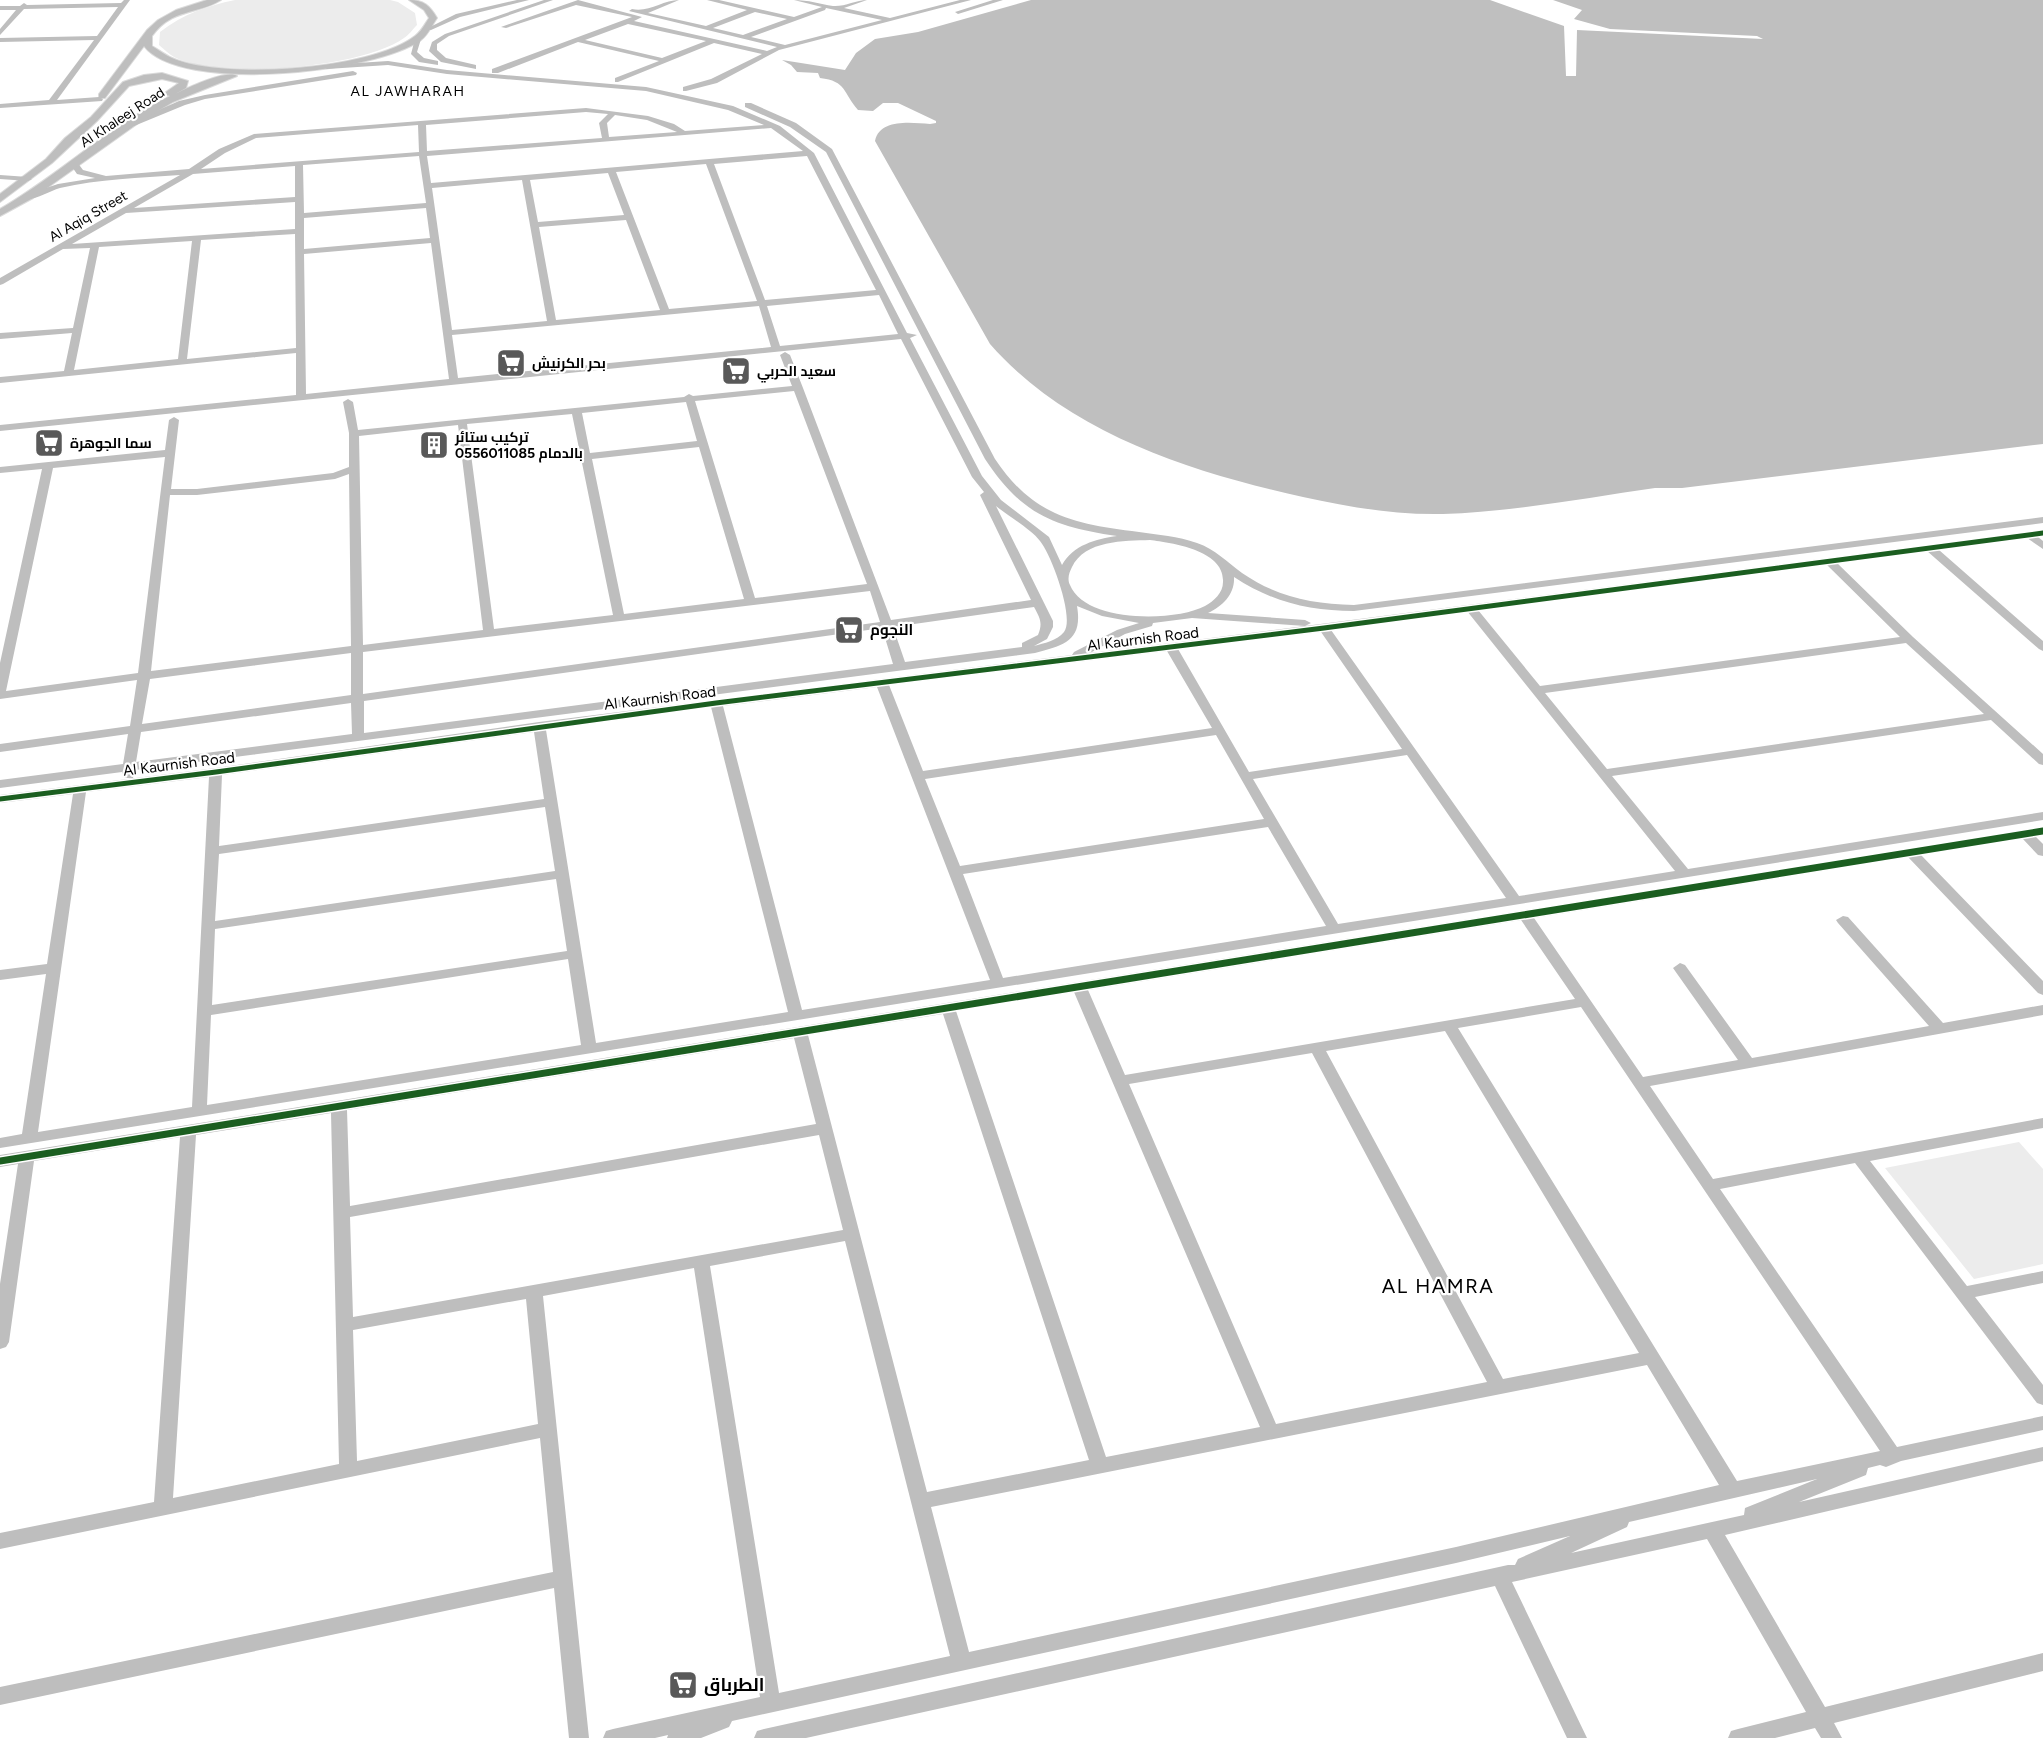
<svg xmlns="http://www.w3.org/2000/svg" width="2043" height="1738" viewBox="0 0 2043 1738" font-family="Figtree,Cairo,sans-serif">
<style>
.green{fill:#ececec}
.water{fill:#bfbfbf}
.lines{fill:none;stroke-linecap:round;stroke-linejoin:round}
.major-casing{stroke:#dbdbdb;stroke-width:2}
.minor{fill:#bebebe;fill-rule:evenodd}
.major{fill:#bebebe;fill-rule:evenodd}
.cycleway-far1-casing{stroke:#fff;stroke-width:8}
.cycleway-casing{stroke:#fff;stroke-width:10}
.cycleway-far1{stroke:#1b5e20;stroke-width:5}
.cycleway{stroke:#1b5e20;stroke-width:7}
.labels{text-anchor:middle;stroke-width:4.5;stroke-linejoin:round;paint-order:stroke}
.far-neighbourhood-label{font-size:14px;letter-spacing:1.5px;fill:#000;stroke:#fff}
.far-street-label{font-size:14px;fill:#000;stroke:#fff}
.far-poi-label{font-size:14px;font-weight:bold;fill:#000;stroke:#fff;text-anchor:start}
.poi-label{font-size:15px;font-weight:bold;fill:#000;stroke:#fff;text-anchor:start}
.street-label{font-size:15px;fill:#000;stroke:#fff}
.near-poi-label{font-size:18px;font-weight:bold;fill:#000;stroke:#fff;text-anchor:start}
.near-neighbourhood-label{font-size:20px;letter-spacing:1.5px;fill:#000;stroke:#fff}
</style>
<rect width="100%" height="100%" fill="#fff"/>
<!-- green -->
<g class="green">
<path d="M235,0H390L398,2L415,13L417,25C413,29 409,35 404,38C363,68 219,80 174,57C169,54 164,49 159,45L160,32C183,14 207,6 235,0Z"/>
<polygon points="2019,1142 2043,1169 2043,1264 1974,1279 1885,1168"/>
</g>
<!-- water -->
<path class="water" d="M1031,0H1490L1564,26L1566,76H1576L1577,30L1763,39L1757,36L1610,29L1574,19L1582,10L1553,0H2043V444L1682,488H1655C1585,498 1513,512 1443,514C1395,515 1349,507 1303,497C1191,472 1068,433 990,344L875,141C880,118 912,123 930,124L936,123V121L898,103H883L873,111L858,110C843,93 847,81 820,78L818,73L797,72L791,65L782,60L845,70L856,53L875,39L918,32Z"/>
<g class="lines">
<!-- major casing -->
<g class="major-casing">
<g id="major">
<path d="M207,0H221C197,15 172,8 152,36V46C159,50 165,55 172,58C222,80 371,70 415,36C421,32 425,24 429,18L424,10L409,0C424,0 430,6 437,18C432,25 428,35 421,40C376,73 180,94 144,46L105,98H99V94L147,30L158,20L176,10Z"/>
<path d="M162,73L188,81L186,88L175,94C187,88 227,69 237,76L173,102L144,119L33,198L0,216V209C59,175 109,126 170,96L163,94L179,83L162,79L129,86L97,121L52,163L0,202V194L46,159L65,138L91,117L123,82L144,75Z"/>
</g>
</g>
<!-- minor -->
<g class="minor">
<polygon points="124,0 130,0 57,100 99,97 103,99 102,101 0,108 0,104 49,100 94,40 0,42 0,38 97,36 118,7 24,9 0,35 0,29 16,10 0,10 0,6 20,6 24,3 27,5 121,3"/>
<polygon points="517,0 529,0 460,17 431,30 426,29 456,14"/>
<polygon points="544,0 553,0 449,36 437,44 437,50 446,58 476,65 476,69 441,62 429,51 432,42 445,34"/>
<path d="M578,0L642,17L634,21L767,51L777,47L629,11L632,9C648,13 663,0 679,0L648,13L706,26L747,10L707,0H719L794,17L822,7L794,0C808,0 820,4 833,6C844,7 856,0 867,0L844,8L890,18L960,0H971L779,50L717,83L686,91H683V87L711,79L762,54L714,43L618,82H615V78L659,61L578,42L498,73H492V69L632,17L576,5L506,28L501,27ZM826,8L882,20L785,45L751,37L825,10ZM755,12L787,19L743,35L713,28ZM628,24L706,41L662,58L585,40Z"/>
<polygon points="993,0 1003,0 958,14 955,12"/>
<polygon points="418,37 421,39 417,52 424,58 438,61 438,65 419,62 411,54 415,39"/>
<path d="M388,61L447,70L646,87L733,106L780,126L814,153L907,333L917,335L910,338L982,476L1001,500L1049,537L1062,565C1073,545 1096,539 1117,536C1054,527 1021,514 985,459L826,152L790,127L745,107V103H751L796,123L832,149L995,459C1033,516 1074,524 1139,532C1158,535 1178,536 1197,543C1215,549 1227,562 1242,573C1277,597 1312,604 1354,605L2043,517V523L1354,611C1309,611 1272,602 1234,577C1235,594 1223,606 1208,613L1305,620L1311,623L1305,626L1192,618L1153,623L1152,626L1125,634L1090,653C1408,614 1725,571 2043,530V536L2038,537L2043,541V549L2027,538L1939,550L2043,641V651L2039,649L1927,551L1837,563L1913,637L2043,754V765L2039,764L1991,720L1612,776L1688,869L2043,812V820L0,1148V1138L22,1134L46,974L0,980V970L47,964L73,794L0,803V795L216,768L539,722L1072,655L1074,652L1117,630L1139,623L1102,616L1077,606C1083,641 1064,645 1035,653L135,770L133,778H123L122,772L0,788V780L123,764L128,734L0,752V744L130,726L137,680L0,699V663L42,469L0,473V467L165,450L169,420L174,417L179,420L171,489H197L333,473L349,467V433L343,402L348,399L353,402L358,430L684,397L689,394L693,396L792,386L780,355L785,352L790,355L803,388L891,620L1031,600L980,495L984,492L972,477L901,339L0,431V425L296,395V353L0,383V377L64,371L72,333L0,339V333L73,328L90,248L63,249L3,284L0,285V278L180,175C140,178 99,179 60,188C49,191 37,200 25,199V195L58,184L95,178L77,174L70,164L71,162H77L83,170L106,176L189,169L219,149L254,134L586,108L648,116L674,124L685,131L764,125L728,110L646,91L447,74L388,65L327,69L323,67L327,65ZM586,112L608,114L599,123L602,138L427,151L426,125ZM615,115L647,120L677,132L609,137L607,123ZM418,125L419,152L201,169L225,153L256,138ZM771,128L803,151L431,183L427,156ZM419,156L426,203L304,213L303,165ZM807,156L876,290L765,300L714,164ZM706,164L757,301L669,309L616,172ZM295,166V197L134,208L193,174ZM608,173L624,215L538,222L530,180ZM522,180L547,321L452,330L432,188ZM295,202V229L72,244L126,213ZM426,208L430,238L304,249V218ZM626,220L660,310L556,320L539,227ZM295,234L296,348L187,359L201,240ZM192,241L178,359L74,370L99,247ZM431,243L449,379L306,394L304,254ZM879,295L898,334L780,346L767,306ZM759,306L771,347L458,378L452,335ZM794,391L867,584L755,598L695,401ZM686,402L697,441L590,453L582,413ZM572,414L613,615L494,629L467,424ZM458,425L483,630L363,645L359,436ZM699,447L744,599L624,614L592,459ZM165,457L138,673L6,691L53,468ZM349,474L351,646L151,671L170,495H197L335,479ZM996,506C1008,516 1031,529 1040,541C1051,554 1075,618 1064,632C1057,641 1044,643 1034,646L1047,639L1053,627V621ZM1150,540C1172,543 1225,550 1223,582C1223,593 1214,601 1205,606C1175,622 1085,623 1070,585C1067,579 1069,573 1072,567C1085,540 1124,541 1150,540ZM1826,564L1900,637L1540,686L1478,610ZM870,591L880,622L363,694V652ZM1034,607C1040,618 1043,623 1038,635L1022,643V647L905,662L893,627ZM1467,611L1675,871L1519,896L1331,630ZM882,628L893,664L364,733V701ZM1321,632L1402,749L1249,772L1178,649ZM1906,643L1984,714L1607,769L1545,693ZM1167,651L1212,728L923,771L889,685ZM351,653V695L142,724L150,679ZM877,687L990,980L802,1010L723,706ZM351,703L352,734L136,762L141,732ZM711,707L788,1012L596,1043L546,730ZM534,732L544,799L219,846L222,775ZM1216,735L1264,819L960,866L925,779ZM1407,755L1506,898L1338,924L1253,779ZM209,777L192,1107L38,1132L86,792ZM545,807L555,871L215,921L219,854ZM1268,827L1326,926L1003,978L963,874ZM556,879L567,951L212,1005L215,929ZM568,959L581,1045L207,1105L211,1015Z"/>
<polygon points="353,71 357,73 356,75 205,99 185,105 134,126 127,124 179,101 205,95"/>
<polygon points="0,175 28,177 32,179 28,181 0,179"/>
<path d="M2043,827V835L2035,836L2043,844V856L2038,855L2022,838L1921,855L2043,981V995L2038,993L1908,857L1534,918L1643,1077L1738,1060L1673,968L1680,963L1685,965L1752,1058L1929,1026L1838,923L1836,920L1843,916L1848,917L1943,1023L2043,1005V1015L1650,1086L1713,1179L2043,1118V1128L1870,1161L1967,1286L2043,1271V1283L1975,1297L2043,1385V1405L2037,1403L1855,1163L1720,1189L1897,1447L2043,1416V1430L1901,1461L1886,1467L1880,1465L1868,1468L1866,1475L1799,1502L2043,1447V1461L1725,1535L1825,1707L2043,1653V1671L1834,1723L1842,1738H1821L1815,1728L1775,1738H1728L1731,1731L1738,1729L1806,1712L1707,1539L1512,1582L1587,1738H1567L1495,1586L806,1738H754L757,1731L764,1729L1508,1565H1515L1518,1559L1570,1536L1456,1563L732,1721L729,1727L701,1738H667L668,1735L655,1738H603L606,1731L613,1729L760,1697L694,1268L543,1296L589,1738H569L554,1588L0,1705V1687L553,1572L540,1438L0,1549V1533L154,1502L180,1137L34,1161L9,1342L6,1347L0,1349V1284L18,1164L0,1167V1155ZM1521,920L1575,999L1125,1075L1088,990ZM1074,992L1260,1427L1106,1457L956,1011ZM1581,1007L1880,1451L1737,1481L1458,1028ZM943,1014L1089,1460L927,1492L808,1035ZM1445,1031L1639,1353L1503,1379L1326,1051ZM794,1038L816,1124L350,1206L347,1110ZM1312,1053L1487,1382L1276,1424L1129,1084ZM331,1113L339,1464L173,1498L196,1135ZM819,1135L843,1230L353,1317L350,1217ZM845,1241L950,1656L779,1693L710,1266ZM526,1299L538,1424L357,1461L353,1330ZM1647,1365L1719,1485L1456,1547L969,1652L931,1507ZM1817,1479L1745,1508L1744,1515L1571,1553L1627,1527L1629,1522Z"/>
</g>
<!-- major -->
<use href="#major" class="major"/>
<!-- cycleway-far1 casing -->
<g class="cycleway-far1-casing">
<polyline id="cycleway-far1" points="0,799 216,772 716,703 1324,628 2043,533"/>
</g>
<!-- cycleway casing -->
<g class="cycleway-casing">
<polyline id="cycleway" points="0,1161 2043,831"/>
</g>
<!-- cycleway-far1 -->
<use href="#cycleway-far1" class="cycleway-far1"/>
<!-- cycleway -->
<use href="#cycleway" class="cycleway"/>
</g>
<!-- icons -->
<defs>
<g id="supermarket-square" transform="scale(1.5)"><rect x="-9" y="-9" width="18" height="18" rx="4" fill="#595959" stroke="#fff"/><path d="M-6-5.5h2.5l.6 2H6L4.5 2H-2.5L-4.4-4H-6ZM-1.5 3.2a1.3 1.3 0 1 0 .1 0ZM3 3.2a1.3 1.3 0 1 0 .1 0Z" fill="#fff"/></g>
<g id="building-square" transform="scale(1.5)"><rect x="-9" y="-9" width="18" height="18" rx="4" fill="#595959" stroke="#fff"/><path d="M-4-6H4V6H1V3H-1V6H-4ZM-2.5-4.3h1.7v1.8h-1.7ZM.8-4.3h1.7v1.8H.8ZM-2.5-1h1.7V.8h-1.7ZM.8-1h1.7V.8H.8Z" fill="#fff"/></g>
</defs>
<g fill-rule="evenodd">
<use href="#supermarket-square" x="511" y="363"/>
<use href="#supermarket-square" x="736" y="371"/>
<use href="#supermarket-square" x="49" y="443"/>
<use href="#building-square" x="434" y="445"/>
<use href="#supermarket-square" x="849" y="630"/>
<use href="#supermarket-square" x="683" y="1685"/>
</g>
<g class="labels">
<!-- far-neighbourhood labels -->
<g class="far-neighbourhood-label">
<text x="408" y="96">AL JAWHARAH</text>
</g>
<!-- far-street labels -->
<g class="far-street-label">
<text transform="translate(122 117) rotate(-33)" y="5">Al Khaleej Road</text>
<text transform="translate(88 216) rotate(-30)" y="5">Al Aqiq Street</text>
</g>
<!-- far-poi labels -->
<g class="far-poi-label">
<text x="532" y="368">بحر الكرنيش</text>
<text x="757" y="376">سعيد الحربي</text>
<text x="455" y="442">تركيب ستائر<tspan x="455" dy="16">بالدمام 0556011085</tspan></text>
<text x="70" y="448">سما الجوهرة</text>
</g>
<!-- poi labels -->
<g class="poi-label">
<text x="870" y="635">النجوم</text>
</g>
<!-- street labels -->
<g class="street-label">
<text transform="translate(1143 639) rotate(-7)" y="5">Al Kaurnish Road</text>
<text transform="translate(660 698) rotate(-7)" y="5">Al Kaurnish Road</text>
<text transform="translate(179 764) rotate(-7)" y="5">Al Kaurnish Road</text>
</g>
<!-- near-poi labels -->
<g class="near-poi-label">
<text x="704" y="1691">الطرباق</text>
</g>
<!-- near-neighbourhood labels -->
<g class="near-neighbourhood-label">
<text x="1438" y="1293">AL HAMRA</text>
</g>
</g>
</svg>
